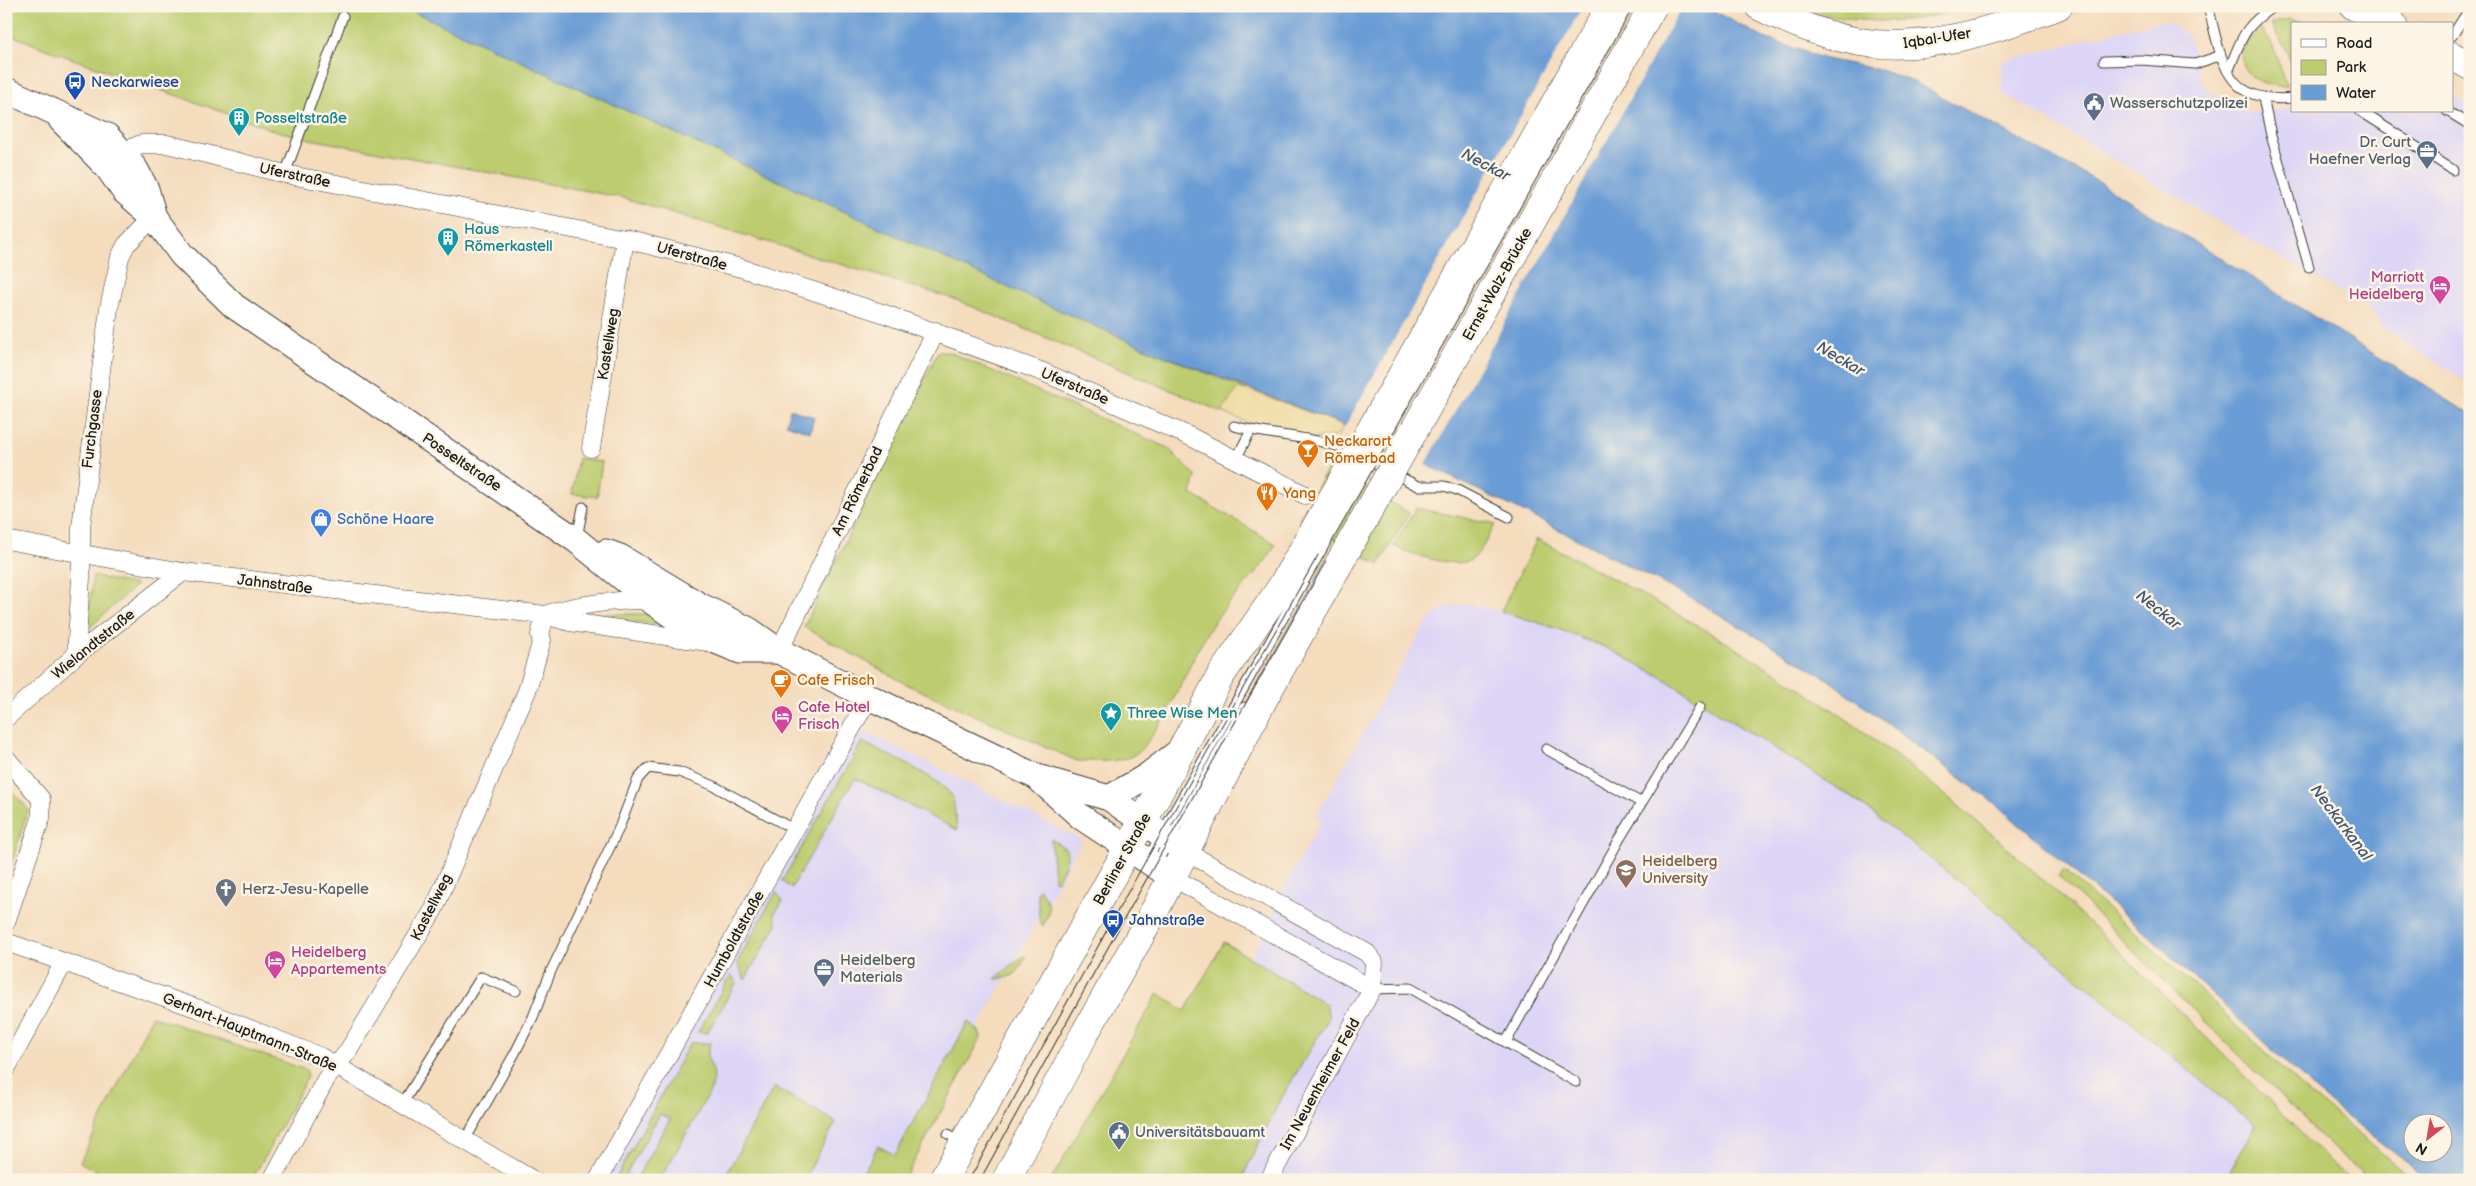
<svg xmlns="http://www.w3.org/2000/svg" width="2476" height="1186" viewBox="0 0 2476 1186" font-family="'Balsamiq Sans',sans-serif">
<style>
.built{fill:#ddd5f6}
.green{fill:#bccc6e;stroke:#6c7445;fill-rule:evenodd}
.sand{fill:#eeda9e;stroke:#857b5d}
.water{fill:#6a9cd5;stroke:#435c78;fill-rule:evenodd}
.pier{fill:#f4dcbd}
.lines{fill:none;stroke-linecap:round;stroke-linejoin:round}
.lane-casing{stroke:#3c3934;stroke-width:11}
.street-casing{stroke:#3c3934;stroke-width:19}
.secondary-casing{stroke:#3c3934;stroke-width:27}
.primary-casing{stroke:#3c3934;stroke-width:29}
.lane{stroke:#fff;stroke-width:9}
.street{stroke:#fff;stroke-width:18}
.secondary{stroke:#fff;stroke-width:25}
.primary{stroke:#fff;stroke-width:28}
.tram{stroke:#1c1c1c;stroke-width:1}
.lane-bridge-casing{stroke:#3c3934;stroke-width:11;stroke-linecap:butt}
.primary-bridge-casing{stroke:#3c3934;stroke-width:29;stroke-linecap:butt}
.lane-bridge{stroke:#fff;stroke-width:9}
.primary-bridge{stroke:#fff;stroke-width:28}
.labels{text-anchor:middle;stroke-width:5;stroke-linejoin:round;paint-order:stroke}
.street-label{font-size:15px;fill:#1c1c1c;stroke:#fcf5e5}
.transit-label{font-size:15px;fill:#164399;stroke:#fcf5e5;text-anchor:start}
.service-label{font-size:15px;fill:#4e5e75;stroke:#fcf5e5;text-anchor:start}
.culture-label{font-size:15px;fill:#0d838f;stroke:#fcf5e5;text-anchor:start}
.hotel-label{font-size:15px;fill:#b23c85;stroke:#fcf5e5;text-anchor:start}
.food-label{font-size:15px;fill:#c56008;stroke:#fcf5e5;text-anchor:start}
.shop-label{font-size:15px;fill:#366cbe;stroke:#fcf5e5;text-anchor:start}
.education-label{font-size:15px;fill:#785e54;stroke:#fcf5e5;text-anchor:start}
.worship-label{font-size:15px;fill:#5b616d;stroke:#fcf5e5;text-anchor:start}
.water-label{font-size:16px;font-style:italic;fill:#3f566f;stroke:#fcf5e5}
</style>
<rect width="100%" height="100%" fill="#fcf5e5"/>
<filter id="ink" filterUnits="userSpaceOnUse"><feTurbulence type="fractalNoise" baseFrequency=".02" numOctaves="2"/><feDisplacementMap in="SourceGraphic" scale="10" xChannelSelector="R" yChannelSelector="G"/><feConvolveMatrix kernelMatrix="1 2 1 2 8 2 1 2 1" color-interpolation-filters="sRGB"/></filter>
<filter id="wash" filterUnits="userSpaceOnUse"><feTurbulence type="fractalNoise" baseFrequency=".0096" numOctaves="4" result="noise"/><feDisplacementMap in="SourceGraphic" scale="20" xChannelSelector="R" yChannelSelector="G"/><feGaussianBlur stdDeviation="1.12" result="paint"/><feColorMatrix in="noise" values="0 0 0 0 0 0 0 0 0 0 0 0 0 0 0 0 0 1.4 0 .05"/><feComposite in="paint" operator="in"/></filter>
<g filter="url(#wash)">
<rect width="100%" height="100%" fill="#f4dcbd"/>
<!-- built -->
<g class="built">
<polygon points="2166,21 2189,36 2204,88 2240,109 2254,112 2292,109 2292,111 2452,111 2452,95 2470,106 2470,384 2384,328 2366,305 2270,252 2002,93 2002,62 2119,31"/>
<polygon points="1467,604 1501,611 1561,630 1609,649 1659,675 1856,800 2104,999 2321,1180 1059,1180 1184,1077 1260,941 1288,880 1322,819 1316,816 1424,626 1437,612 1451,606"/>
<polygon points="845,721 1082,840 893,1180 597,1180 753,900"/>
</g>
<!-- green -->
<g class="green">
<polygon points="6,6 401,6 1020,293 1154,352 1249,390 1237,390 1222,412 954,299 624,198 310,139 273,130 48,50 6,33"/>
<path d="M1799,6H1971C1915,25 1855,27 1799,6Z"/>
<polygon points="2289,19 2313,24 2292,24 2292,68 2288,54 2271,24"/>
<path d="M2261,28L2272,44L2287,86C2262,88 2227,70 2248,41C2250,39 2256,34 2261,28Z"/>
<path d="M938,352H949L1168,448L1196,476L1191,494L1276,544C1260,574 1231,596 1212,625C1191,656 1162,737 1134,755C1122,763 1092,761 1077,761L910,686L804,627Z"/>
<polygon points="578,458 602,462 597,497 572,494"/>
<polygon points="1328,467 1409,513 1379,565 1299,519"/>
<path d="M1416,508L1496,524C1489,535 1483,548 1475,557C1461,572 1410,554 1394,546Z"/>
<path d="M1537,539C1655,600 1773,664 1879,743C2045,867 2186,1019 2332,1164L2352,1180H2225L2255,1125L1979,897L1856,800L1658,675L1609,649L1561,630L1501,611Z"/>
<polygon points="93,576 136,585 87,630"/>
<polygon points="568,614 658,614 678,627"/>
<path d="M862,742C884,753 940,777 953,797L957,830L855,778L791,889L782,881Z"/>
<polygon points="6,785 28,809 6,884"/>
<path d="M1051,839L1066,849C1070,861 1062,871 1057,881L1054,880Z"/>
<polygon points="2063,869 2203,994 2303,1088 2414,1180 2370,1180 2334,1149 2058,876"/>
<path d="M1039,889C1051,906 1052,907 1043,926L1040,924L1037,892Z"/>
<polygon points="776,892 783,901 774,914 777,924 745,980 737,962"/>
<polygon points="1224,942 1326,1004 1329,1018 1278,1104 1241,1180 1051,1180 1158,993 1185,1011"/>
<path d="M1023,956L1026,957C1016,975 1016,977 995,979Z"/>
<polygon points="731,974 736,983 707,1033 698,1032"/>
<polygon points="152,1016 306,1070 308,1076 252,1180 112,1180 80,1162"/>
<polygon points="968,1022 979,1031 981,1038 904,1180 859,1180 878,1146 895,1155"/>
<path d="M690,1043H710L707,1056L714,1073L712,1088L660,1180H615ZM660,1114L670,1119L636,1179L626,1174Z"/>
<polygon points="774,1087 836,1122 804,1180 723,1180"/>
</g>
<!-- sand -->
<polygon class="sand" points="1237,389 1249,390 1344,425 1338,436 1311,439 1251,424 1222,412"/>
<!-- water -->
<g class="water">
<path d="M401,6H1704L1764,38L1826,59L1880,70L1914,82L2102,184L2470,414V1180H2430L2334,1107L2142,930L1994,803L1826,678L1698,602L1542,521L1344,425L1154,352L1020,293ZM2414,1124H2444V1154H2414Z"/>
<polygon points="790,409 814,417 810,432 786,424"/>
</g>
<!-- pier -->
<polygon class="pier" points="1583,6 1682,6 1424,467 1344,428"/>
</g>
<g filter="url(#ink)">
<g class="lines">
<!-- lane casing -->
<g class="lane-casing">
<g id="lane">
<path d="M2208,6C2222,58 2223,105 2292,98"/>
<polyline points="2452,36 2470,8"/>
<polyline points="2104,61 2141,60 2195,64 2219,56"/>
<path d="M2228,72C2242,38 2242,28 2274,6"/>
<polyline points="2263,98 2271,135 2309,267"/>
<polyline points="2360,111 2453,170"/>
<polyline points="2447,111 2470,125"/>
<polyline points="285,174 343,16"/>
<path d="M1234,426C1273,437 1317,435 1353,453"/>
<polyline points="1236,459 1251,430"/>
<polyline points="1365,459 1418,486 1444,486 1457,490 1509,517"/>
<polyline points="577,538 583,507"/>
<polyline points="1546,749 1640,802"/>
<polyline points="1148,858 1321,551"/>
<polyline points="1156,864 1244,707"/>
<polyline points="1372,989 1410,988 1576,1082"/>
<polyline points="1506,1042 1619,840 1700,707"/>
<polyline points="403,1103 481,977 516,991"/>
<polyline points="948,1134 962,1141"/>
<polyline points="465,1140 515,1053 533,1017 551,971 619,828 638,779 648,768 679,772 712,785 795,830"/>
</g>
</g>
<!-- street casing -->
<g class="street-casing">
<g id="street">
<polyline points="122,152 141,144 167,144 285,174 625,239 741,268 882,313 1043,372 1191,437 1305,495"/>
<polyline points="591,448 625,239"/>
<polyline points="6,540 183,572 545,615 570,622 708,642"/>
<path d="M545,615C572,605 624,598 653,601"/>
<polyline points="779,651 936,331"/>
<polyline points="76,655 81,578 81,527 109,308 120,257 126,245 154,217"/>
<polyline points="6,718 76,655 183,572"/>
<polyline points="6,758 41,799 41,818 6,922"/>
<polyline points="1185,851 1367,953 1374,962 1372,989 1269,1180"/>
<polyline points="1172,877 1372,989"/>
<polyline points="6,942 199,1009 321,1057 533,1180"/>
<polyline points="6,1069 63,964"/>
<polyline points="272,1180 326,1079 348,1051 434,909 527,691 542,640 540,635 545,615"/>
<polyline points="598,1180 869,697"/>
</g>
</g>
<!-- secondary casing -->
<g class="secondary-casing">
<g id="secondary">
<polyline points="6,90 107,136 122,152 136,170 146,189 154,217 182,255 234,306 576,540 651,601 684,624 718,642 740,651 779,651"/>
<polyline points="61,120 107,167 124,191 154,217"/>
<polyline points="606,552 620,557 699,605 749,630 779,651 869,697 1037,777 1109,798 1185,851"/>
<polyline points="1041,781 1081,817 1172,877"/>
<polyline points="1109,798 1147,776 1181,750"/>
</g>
</g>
<!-- primary casing -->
<g class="primary-casing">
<g id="primary">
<path d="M1759,6C1790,22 1826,36 1860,42C1927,53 1997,29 2058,6"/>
<polyline points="2354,6 2393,24"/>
<polyline points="2452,56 2470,66"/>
<polyline points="943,1180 1158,794 1221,675 1280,589 1307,543"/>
<polyline points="1006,1180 1085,1033 1156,908 1263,700 1340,562"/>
</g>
</g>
<!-- lane -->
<use href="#lane" class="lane"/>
<!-- street -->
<use href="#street" class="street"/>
<!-- secondary -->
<use href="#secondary" class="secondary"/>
<!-- primary -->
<use href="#primary" class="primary"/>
<!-- tram -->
<g class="tram">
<polyline points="969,1180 1128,892 1628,6"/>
<polyline points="980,1180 1101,960 1639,6"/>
</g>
<!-- lane-bridge casing -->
<g class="lane-bridge-casing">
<polyline id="lane-bridge" points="1321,551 1628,6"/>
</g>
<!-- primary-bridge casing -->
<g class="primary-bridge-casing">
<g id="primary-bridge">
<polyline points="1307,543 1610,6"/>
<polyline points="1340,562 1653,6"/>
</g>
</g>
<!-- lane-bridge -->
<use href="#lane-bridge" class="lane-bridge"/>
<!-- primary-bridge -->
<use href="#primary-bridge" class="primary-bridge"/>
</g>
</g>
<!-- icons -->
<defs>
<g id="bus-pin" transform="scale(1.125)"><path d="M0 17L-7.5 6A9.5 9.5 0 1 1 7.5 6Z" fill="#1a4fb4" stroke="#fcf5e5"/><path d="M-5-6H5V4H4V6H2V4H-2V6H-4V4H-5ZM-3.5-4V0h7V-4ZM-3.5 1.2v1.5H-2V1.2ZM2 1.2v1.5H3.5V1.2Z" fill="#fff"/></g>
<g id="civic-pin" transform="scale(1.125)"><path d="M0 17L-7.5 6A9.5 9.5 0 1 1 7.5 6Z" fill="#5c6f8a" stroke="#fcf5e5"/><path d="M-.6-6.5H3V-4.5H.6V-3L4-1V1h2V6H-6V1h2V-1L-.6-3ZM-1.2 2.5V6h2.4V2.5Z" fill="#fff"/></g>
<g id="building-pin" transform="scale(1.125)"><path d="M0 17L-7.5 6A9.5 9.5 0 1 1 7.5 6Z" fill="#0f9aa8" stroke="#fcf5e5"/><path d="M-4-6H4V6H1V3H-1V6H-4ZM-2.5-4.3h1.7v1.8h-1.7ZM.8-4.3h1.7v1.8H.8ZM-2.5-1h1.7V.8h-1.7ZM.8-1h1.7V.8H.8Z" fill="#fff"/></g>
<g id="office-pin" transform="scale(1.125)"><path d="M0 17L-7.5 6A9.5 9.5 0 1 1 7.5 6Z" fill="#5c6f8a" stroke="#fcf5e5"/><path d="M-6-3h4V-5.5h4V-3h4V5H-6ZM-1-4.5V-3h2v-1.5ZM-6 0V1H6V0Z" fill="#fff"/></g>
<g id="hotel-pin" transform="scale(1.125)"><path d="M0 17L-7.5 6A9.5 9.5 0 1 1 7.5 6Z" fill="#d1479c" stroke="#fcf5e5"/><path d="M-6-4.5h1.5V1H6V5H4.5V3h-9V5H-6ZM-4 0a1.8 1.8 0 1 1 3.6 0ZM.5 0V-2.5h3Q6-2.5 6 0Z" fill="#fff"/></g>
<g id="bar-pin" transform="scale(1.125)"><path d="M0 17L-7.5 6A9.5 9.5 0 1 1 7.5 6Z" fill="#e8710a" stroke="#fcf5e5"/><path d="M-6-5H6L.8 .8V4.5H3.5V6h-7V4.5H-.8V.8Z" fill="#fff"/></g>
<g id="restaurant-pin" transform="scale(1.125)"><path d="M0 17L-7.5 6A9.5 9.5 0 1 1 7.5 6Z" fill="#e8710a" stroke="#fcf5e5"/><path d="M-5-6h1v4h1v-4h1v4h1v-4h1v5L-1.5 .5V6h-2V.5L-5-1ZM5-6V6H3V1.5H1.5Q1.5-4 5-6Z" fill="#fff"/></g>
<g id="shop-pin" transform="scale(1.125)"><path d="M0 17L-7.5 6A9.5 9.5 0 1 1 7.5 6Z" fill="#3f7fe0" stroke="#fcf5e5"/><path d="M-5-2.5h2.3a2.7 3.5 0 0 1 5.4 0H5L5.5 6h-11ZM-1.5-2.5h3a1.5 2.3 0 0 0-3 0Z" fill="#fff"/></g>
<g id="cafe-pin" transform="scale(1.125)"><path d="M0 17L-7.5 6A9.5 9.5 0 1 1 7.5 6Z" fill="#e8710a" stroke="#fcf5e5"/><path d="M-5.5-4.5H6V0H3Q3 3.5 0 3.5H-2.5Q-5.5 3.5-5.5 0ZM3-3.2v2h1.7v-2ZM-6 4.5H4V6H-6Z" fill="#fff"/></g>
<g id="sight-pin" transform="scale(1.125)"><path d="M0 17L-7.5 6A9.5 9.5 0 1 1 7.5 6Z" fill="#0f9aa8" stroke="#fcf5e5"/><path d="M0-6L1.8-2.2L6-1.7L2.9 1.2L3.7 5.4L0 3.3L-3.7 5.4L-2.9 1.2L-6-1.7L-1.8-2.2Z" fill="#fff"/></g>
<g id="university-pin" transform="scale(1.125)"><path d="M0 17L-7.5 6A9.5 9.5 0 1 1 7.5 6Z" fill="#8d6e63" stroke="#fcf5e5"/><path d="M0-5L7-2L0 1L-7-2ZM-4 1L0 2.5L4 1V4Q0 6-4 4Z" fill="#fff"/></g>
<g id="church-pin" transform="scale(1.125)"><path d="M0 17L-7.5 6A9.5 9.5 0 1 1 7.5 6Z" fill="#6b7280" stroke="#fcf5e5"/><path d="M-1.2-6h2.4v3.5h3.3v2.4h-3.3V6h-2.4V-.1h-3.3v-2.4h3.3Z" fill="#fff"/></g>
</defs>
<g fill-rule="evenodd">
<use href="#bus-pin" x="75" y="82"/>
<use href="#civic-pin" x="2094" y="103"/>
<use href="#building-pin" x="239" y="118"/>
<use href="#office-pin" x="2427" y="151"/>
<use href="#building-pin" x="448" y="238"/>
<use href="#hotel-pin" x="2440" y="286"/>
<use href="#bar-pin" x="1308" y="450"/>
<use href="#restaurant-pin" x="1267" y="493"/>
<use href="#shop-pin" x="321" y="519"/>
<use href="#cafe-pin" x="781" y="680"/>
<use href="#sight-pin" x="1111" y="713"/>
<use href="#hotel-pin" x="782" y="716"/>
<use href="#university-pin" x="1626" y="870"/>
<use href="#church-pin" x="226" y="889"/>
<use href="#bus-pin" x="1113" y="920"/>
<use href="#hotel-pin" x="275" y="961"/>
<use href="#office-pin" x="824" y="969"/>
<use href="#civic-pin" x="1119" y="1132"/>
</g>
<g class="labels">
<!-- street labels -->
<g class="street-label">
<text transform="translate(1937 38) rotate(-9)" y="5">Iqbal-Ufer</text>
<text transform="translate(295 175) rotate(12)" y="5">Uferstraße</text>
<text transform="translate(692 256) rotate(15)" y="5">Uferstraße</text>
<text transform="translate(1497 284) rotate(-61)" y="5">Ernst-Walz-Brücke</text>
<text transform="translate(608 344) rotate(-81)" y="5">Kastellweg</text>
<text transform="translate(1075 386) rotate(23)" y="5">Uferstraße</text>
<text transform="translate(92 429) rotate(-83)" y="5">Furchgasse</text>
<text transform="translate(462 462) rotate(34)" y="5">Posseltstraße</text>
<text transform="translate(857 491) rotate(-64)" y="5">Am Römerbad</text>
<text transform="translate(275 584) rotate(7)" y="5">Jahnstraße</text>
<text transform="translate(93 644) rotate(-39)" y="5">Wielandtstraße</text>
<text transform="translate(1122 859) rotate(-61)" y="5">Berliner Straße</text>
<text transform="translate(431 907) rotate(-63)" y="5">Kastellweg</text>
<text transform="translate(734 939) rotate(-61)" y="5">Humboldtstraße</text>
<text transform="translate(250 1032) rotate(22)" y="5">Gerhart-Hauptmann-Straße</text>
<text transform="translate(1320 1084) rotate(-61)" y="5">Im Neuenheimer Feld</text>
</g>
<!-- transit labels -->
<g class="transit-label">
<text x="91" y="87">Neckarwiese</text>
<text x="1129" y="925">Jahnstraße</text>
</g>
<!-- service labels -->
<g class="service-label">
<text x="2110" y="108">Wasserschutzpolizei</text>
<text x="2411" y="147" text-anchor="end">Dr. Curt<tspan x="2411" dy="17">Haefner Verlag</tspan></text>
<text x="840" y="965">Heidelberg<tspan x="840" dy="17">Materials</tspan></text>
<text x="1135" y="1137">Universitätsbauamt</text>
</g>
<!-- culture labels -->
<g class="culture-label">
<text x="255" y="123">Posseltstraße</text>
<text x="464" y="234">Haus<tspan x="464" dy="17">Römerkastell</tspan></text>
<text x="1127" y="718">Three Wise Men</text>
</g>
<!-- hotel labels -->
<g class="hotel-label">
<text x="2424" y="282" text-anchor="end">Marriott<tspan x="2424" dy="17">Heidelberg</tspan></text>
<text x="798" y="712">Cafe Hotel<tspan x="798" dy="17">Frisch</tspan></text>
<text x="291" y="957">Heidelberg<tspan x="291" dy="17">Appartements</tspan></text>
</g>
<!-- food labels -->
<g class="food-label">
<text x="1324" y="446">Neckarort<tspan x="1324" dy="17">Römerbad</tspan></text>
<text x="1283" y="498">Yang</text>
<text x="797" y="685">Cafe Frisch</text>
</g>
<!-- shop labels -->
<g class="shop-label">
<text x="337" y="524">Schöne Haare</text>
</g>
<!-- education labels -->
<g class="education-label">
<text x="1642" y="866">Heidelberg<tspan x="1642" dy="17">University</tspan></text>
</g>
<!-- worship labels -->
<g class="worship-label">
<text x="242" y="894">Herz-Jesu-Kapelle</text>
</g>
<!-- water labels -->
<g class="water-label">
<text transform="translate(1486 164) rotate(28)" y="6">Neckar</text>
<text transform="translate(1841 358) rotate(31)" y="6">Neckar</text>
<text transform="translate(2159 609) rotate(39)" y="6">Neckar</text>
<text transform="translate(2342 822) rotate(53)" y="6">Neckarkanal</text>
</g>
</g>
<!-- margin -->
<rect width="2476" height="1186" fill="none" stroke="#fcf5e5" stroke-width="25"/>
<!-- legend -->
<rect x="2291" y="22" width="162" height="90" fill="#fcf5e5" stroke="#a29e95"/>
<rect x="2301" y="39" width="25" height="8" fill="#ffffff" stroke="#a29e95"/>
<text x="2336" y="48" font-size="15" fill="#1c1c1c">Road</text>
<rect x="2301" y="60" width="25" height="15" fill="#bccc6e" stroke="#a29e95"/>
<text x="2336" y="72" font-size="15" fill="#1c1c1c">Park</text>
<rect x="2301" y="85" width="25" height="15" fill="#6a9cd5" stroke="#a29e95"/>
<text x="2336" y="98" font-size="15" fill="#1c1c1c">Water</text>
<!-- north arrow -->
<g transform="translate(2428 1138) rotate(211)"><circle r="24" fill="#fcf5e5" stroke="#a29e95"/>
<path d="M0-4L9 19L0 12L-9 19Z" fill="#d1495b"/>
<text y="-8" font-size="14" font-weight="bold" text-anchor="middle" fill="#1c1c1c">N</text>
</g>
</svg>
